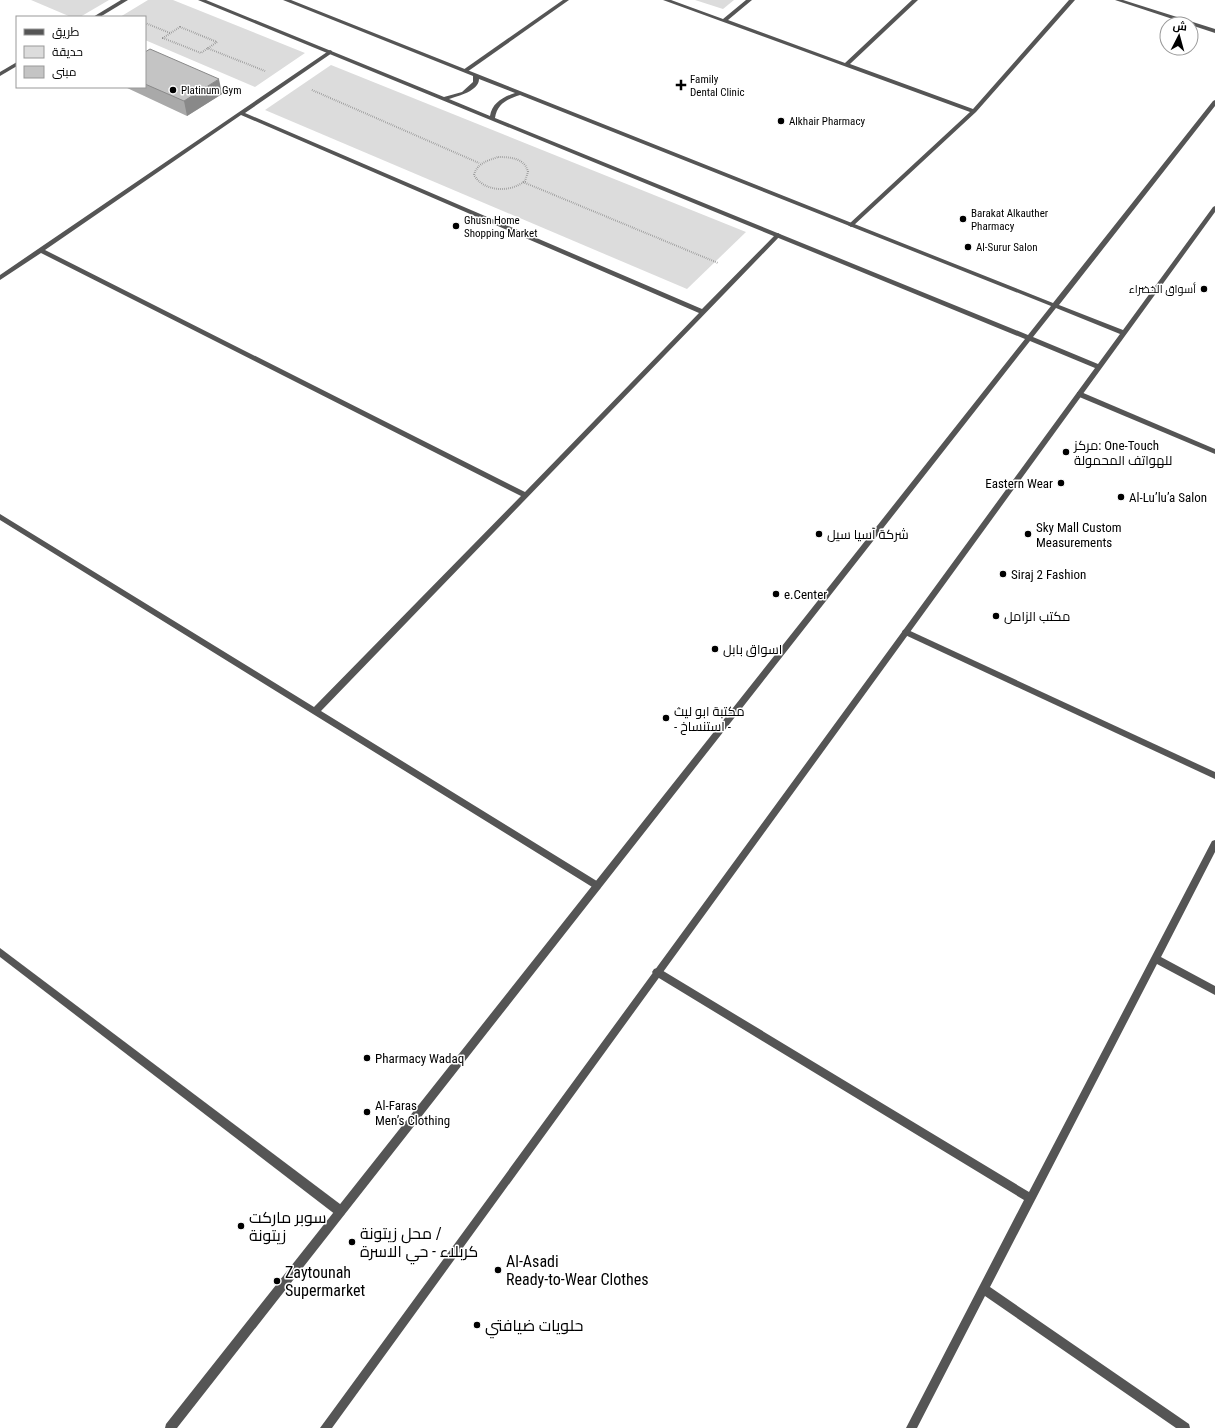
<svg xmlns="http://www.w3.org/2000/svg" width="1215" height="1428" viewBox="0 0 1215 1428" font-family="'Roboto Condensed',Cairo,sans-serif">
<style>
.green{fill:#dcdcdc}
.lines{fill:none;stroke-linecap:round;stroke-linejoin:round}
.path{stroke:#777;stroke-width:2;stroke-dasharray:0.5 1.5;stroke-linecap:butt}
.minor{fill:#555;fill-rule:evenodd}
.tertiary{fill:#555;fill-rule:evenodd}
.wall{fill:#a9a9a9}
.shaded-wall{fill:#898989}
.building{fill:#c4c4c4;stroke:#898989}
.poi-dot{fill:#000;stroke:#fff;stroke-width:1.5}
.labels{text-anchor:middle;stroke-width:3;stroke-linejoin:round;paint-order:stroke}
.far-poi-label{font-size:11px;fill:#000;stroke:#fff;text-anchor:start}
.poi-label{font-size:13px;fill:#000;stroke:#fff;text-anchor:start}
.near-poi-label{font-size:16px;fill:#000;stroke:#fff;text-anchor:start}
</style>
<rect width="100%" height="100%" fill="#fff"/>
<!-- green -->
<g class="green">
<polygon points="31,0 109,0 80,17 71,17"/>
<polygon points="148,0 173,0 305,53 255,87 145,40 145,17 120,17"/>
<polygon points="695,0 734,0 723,9"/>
<polygon points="331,65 746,232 687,289 265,110"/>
</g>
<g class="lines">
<!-- path -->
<g class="path">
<polyline points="145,23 170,33"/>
<polygon points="180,27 217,42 201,53 163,38"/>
<polyline points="207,48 265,71"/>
<polyline points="312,90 479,163"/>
<path d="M498,157C510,157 525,158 528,172L525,181C510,193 484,192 474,175C477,163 487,161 498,157Z"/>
<polyline points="523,182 718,263"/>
</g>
<!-- minor -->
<g class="minor">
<polygon points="121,0 128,0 100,17 93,17"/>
<polygon points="563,0 569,0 467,72 463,72 463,70"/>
<polygon points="663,0 671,0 723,19 746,0 752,0 728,20 845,63 912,0 918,0 850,64 973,109 1069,0 1075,0 976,112 853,226 851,227 848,225 849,224 970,112"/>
<polygon points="1115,0 1123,0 1215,29 1215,33"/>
<path d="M330,50L332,51V53L245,113L702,309L776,234L778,233L781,235L321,711L600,883L601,886L600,889L597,890L0,520V514L314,707L521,496L41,253L0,280V275L38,249ZM241,115L699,313L525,492L45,250Z"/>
<polygon points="17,62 17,66 0,76 0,72"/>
<polygon points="1077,392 1081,392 1215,449 1215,454 1077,396"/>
<polygon points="906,629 1215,772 1215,779 903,634 902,632 903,630"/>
<polygon points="1215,840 1215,852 1161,957 1215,986 1215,995 1157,964 990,1287 1189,1424 1190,1428 1176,1428 985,1296 917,1428 906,1428 1024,1200 654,975 652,972 654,969 657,968 660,969 1029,1192 1212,841"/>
<polygon points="0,948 344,1207 345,1211 344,1215 340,1216 336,1215 0,957"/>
</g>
<!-- tertiary -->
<path class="tertiary" d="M198,0H206L444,97L462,92L473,82V76L283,0H291L1053,303L1213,101L1215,100V106L1059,305L1123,330L1213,207L1215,206V212L332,1428H320L1095,368L1030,341L177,1428H165L166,1424L1025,339ZM479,79L515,93C503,97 492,103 490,116L449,99C458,96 479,91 479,79ZM520,95L1051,306L1028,335L495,118C497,104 507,99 520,95ZM1056,308L1120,334L1098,364L1033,337Z"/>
</g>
<!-- wall -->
<polygon class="wall" points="145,52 222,94 187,116 125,87 145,87"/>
<!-- shaded-wall -->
<polygon class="shaded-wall" points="219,79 222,94 187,116 184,101"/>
<!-- building -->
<polygon class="building" points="150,49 219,79 184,101 145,84 145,52"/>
<!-- markers -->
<g class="poi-dot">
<path d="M679 79h4v4h4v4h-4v4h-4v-4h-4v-4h4z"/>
<circle cx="173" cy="90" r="4"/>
<circle cx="781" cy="121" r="4"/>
<circle cx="963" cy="219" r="4"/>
<circle cx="456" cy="226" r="4"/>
<circle cx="968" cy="247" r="4"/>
<circle cx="1204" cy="289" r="4"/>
<circle cx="1066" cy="452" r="4"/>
<circle cx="1061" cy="483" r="4"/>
<circle cx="1121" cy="497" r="4"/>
<circle cx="819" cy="534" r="4"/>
<circle cx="1028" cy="534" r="4"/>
<circle cx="1003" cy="574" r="4"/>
<circle cx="776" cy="594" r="4"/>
<circle cx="996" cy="616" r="4"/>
<circle cx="715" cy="649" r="4"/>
<circle cx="666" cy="718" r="4"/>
<circle cx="367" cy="1058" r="4"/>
<circle cx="367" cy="1112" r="4"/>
<circle cx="241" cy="1226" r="4"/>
<circle cx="352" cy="1242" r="4"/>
<circle cx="498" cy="1270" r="4"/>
<circle cx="277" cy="1281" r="4"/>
<circle cx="477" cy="1325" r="4"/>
</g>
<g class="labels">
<!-- far-poi labels -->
<g class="far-poi-label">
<text x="690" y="83">Family<tspan x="690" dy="13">Dental Clinic</tspan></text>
<text x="181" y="94">Platinum Gym</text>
<text x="789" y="125">Alkhair Pharmacy</text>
<text x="971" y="217">Barakat Alkauther<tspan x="971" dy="13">Pharmacy</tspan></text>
<text x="464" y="224">Ghusn Home<tspan x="464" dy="13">Shopping Market</tspan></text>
<text x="976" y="251">Al-Surur Salon</text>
<text x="1196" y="293" text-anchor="end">أسواق الخضراء</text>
</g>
<!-- poi labels -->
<g class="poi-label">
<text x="1074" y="450">مركز: One-Touch<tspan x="1074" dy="15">للهواتف المحمولة</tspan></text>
<text x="1053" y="488" text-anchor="end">Eastern Wear</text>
<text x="1129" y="502">Al-Lu’lu’a Salon</text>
<text x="1036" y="532">Sky Mall Custom<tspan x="1036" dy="15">Measurements</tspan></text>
<text x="827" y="539">شركة آسيا سيل</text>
<text x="1011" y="579">Siraj 2 Fashion</text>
<text x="784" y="599">e.Center</text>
<text x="1004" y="621">مكتب الزامل</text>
<text x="723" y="654">اسواق بابل</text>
<text x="674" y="716">مكتبة ابو ليث<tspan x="674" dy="15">- استنساخ -</tspan></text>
<text x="375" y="1063">Pharmacy Wadaq</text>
<text x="375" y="1110">Al-Faras<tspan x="375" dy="15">Men’s Clothing</tspan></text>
</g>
<!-- near-poi labels -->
<g class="near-poi-label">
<text x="249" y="1223">سوبر ماركت<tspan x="249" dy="18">زيتونة</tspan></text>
<text x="360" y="1239">محل زيتونة /<tspan x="360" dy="18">كربلاء - حي الاسرة</tspan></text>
<text x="506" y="1267">Al-Asadi<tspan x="506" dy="18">Ready-to-Wear Clothes</tspan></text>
<text x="285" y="1278">Zaytounah<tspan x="285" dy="18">Supermarket</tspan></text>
<text x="485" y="1331">حلويات ضيافتي</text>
</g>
</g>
<!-- legend -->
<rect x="16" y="16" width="130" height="72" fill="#ffffff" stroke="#999999"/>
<rect x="24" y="29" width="20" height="6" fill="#555555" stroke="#999999"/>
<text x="52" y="36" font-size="12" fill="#000000">طريق</text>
<rect x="24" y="46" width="20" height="12" fill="#dcdcdc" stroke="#999999"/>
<text x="52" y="56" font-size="12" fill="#000000">حديقة</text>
<rect x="24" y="66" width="20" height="12" fill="#c4c4c4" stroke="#999999"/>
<text x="52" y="76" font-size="12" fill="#000000">مبنى</text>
<!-- north arrow -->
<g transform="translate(1179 36) rotate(6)"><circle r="19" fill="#ffffff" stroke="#999999"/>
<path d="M0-3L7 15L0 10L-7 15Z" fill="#000000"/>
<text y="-6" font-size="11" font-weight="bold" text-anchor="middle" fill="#000000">ش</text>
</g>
</svg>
